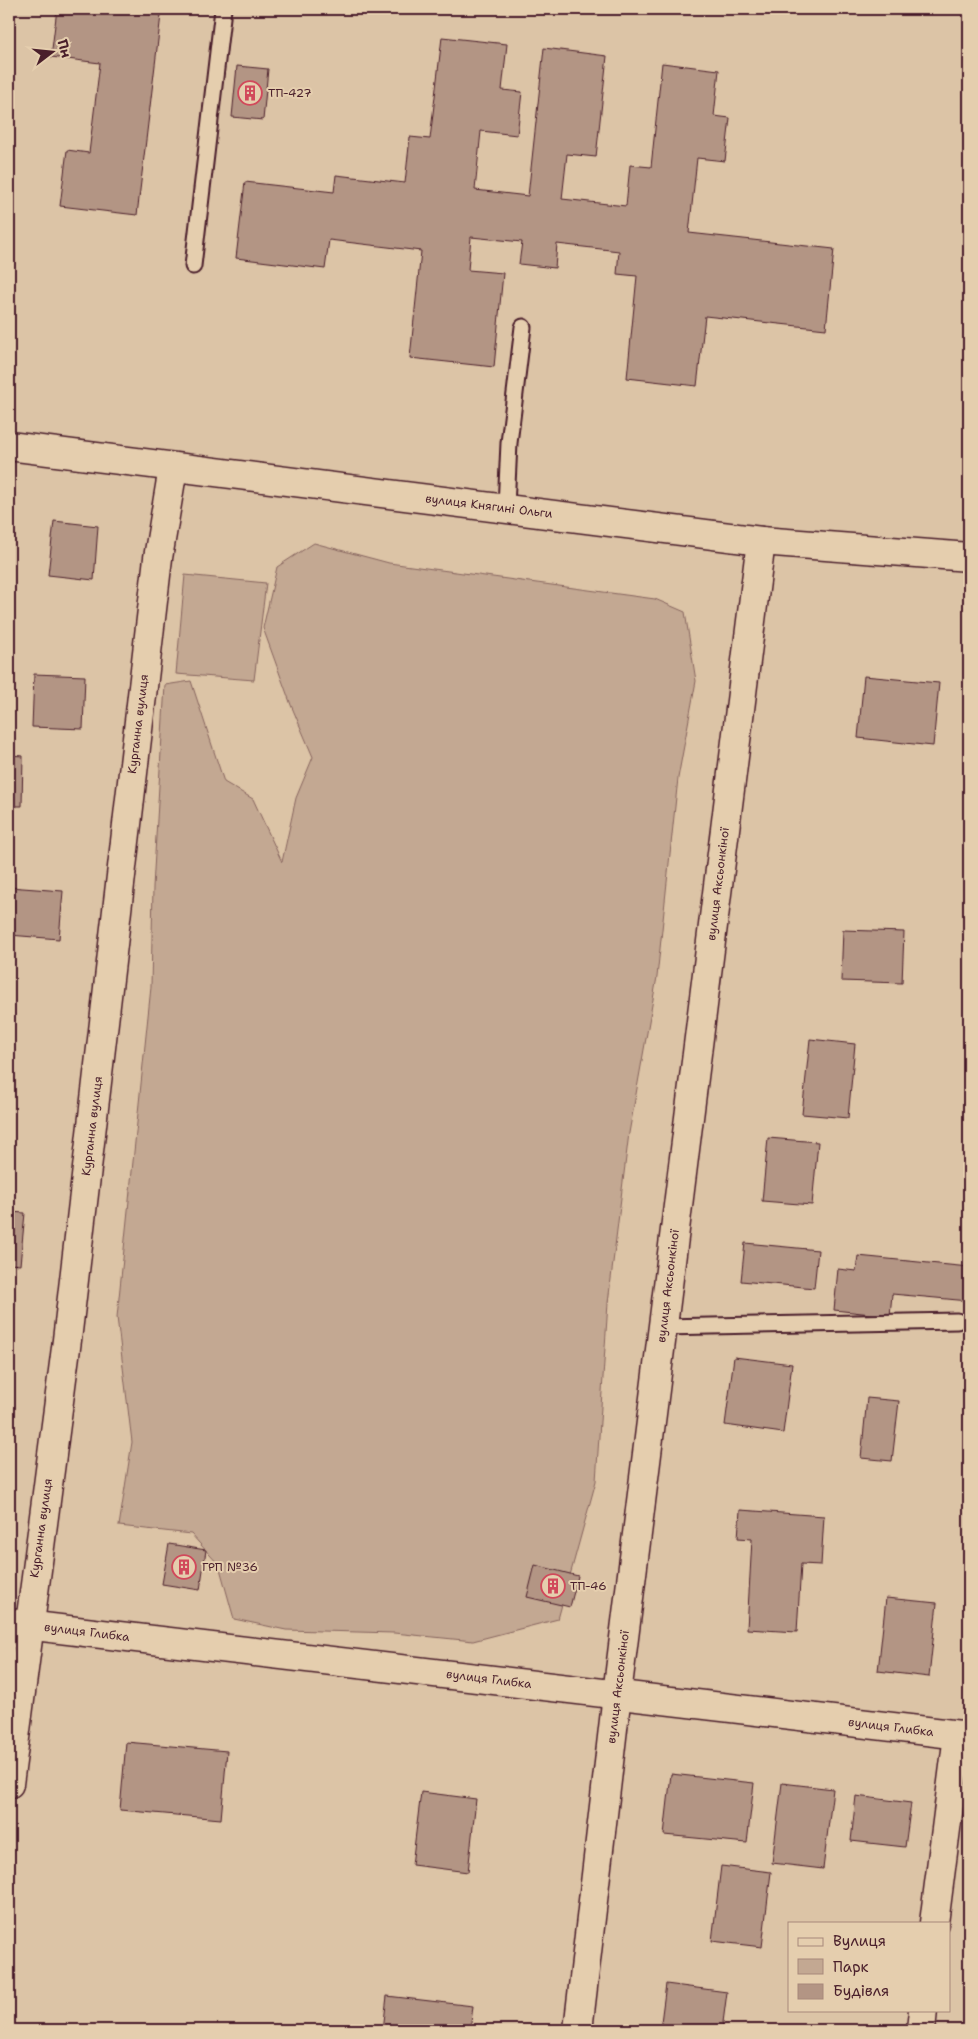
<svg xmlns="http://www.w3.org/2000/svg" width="978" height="2039" viewBox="0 0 978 2039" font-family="'Shantell Sans',sans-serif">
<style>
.green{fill:#c3a892;stroke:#86645e}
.building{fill:#b39584;stroke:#4a1f2b}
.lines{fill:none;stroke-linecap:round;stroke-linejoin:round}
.lane-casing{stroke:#4a1f2b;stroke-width:19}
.street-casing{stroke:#4a1f2b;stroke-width:31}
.lane{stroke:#e5ceae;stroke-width:15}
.street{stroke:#e5ceae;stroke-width:28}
.labels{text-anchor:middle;stroke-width:4;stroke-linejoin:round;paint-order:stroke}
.poi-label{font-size:12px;fill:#4a1f2b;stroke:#e5ceae;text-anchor:start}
.street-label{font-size:12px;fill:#4a1f2b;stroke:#e5ceae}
</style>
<rect width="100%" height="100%" fill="#dcc4a6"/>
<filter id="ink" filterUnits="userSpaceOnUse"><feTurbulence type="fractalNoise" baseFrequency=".02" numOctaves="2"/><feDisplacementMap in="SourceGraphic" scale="10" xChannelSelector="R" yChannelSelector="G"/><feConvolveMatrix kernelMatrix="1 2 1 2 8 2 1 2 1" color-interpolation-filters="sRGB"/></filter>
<g filter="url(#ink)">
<!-- green -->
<g class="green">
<polygon points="314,543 389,563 655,599 685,612 696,681 678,778 657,977 629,1133 608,1303 596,1481 558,1619 473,1641 394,1633 286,1630 234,1619 219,1565 191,1534 119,1526 132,1442 117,1317 151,987 153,887 165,685 191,681 224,782 253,799 282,862 296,798 313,757 291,705 263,628 277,567"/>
<polygon points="185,575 266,583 254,680 176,674"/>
</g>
<!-- building -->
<g class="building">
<polygon points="57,9 114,9 161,15 137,215 60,206 67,150 89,153 100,63 51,57"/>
<polygon points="442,37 507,44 502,90 522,92 517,135 481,131 475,190 528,196 544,48 607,56 596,157 567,154 562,199 626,206 630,165 651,167 662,63 719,70 714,116 730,118 725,161 697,158 689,233 834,249 826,329 705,316 697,386 627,378 637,276 617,274 619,251 557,244 555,268 519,264 522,242 471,237 468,270 503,273 494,367 410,358 421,251 329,240 325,269 236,258 245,182 334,192 336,175 405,183 410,137 430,139"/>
<polygon points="237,66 268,69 263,120 232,117"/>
<polygon points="54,521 98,526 94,580 48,575"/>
<polygon points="34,674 85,676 83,729 32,727"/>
<polygon points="864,676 939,683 933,746 858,738"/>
<polygon points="9,755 23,756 22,806 9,806"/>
<polygon points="9,887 63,891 59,939 9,935"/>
<polygon points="843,930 904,932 902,983 841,981"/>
<polygon points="9,957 12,957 9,1003"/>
<polygon points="810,1039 855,1044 848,1118 802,1114"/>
<polygon points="768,1138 818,1142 812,1205 762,1201"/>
<polygon points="9,1212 25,1213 20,1265 9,1264"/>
<polygon points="745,1243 818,1250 814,1288 741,1281"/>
<polygon points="858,1256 969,1267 969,1301 892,1294 890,1316 834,1310 838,1269 856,1271"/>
<polygon points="9,1303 15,1303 10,1350 9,1350"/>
<polygon points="734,1357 792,1364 783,1433 725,1425"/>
<polygon points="867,1398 899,1401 892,1461 861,1458"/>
<polygon points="740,1510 824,1516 821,1565 801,1564 797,1632 747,1629 752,1539 738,1538"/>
<polygon points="169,1544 206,1550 200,1590 162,1584"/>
<polygon points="535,1565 578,1576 570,1607 527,1597"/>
<polygon points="886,1598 937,1603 929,1677 878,1671"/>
<polygon points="126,1742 227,1751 221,1819 120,1810"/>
<polygon points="671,1774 754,1783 747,1843 664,1835"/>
<polygon points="782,1783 833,1789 823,1869 772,1863"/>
<polygon points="421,1792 476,1799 468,1872 412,1865"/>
<polygon points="856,1796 911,1803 905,1847 851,1841"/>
<polygon points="721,1866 771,1872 762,1947 712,1941"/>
<polygon points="666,1984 727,1992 722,2030 660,2030"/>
<polygon points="387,1996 473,2006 470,2030 383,2030"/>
</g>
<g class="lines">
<!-- lane casing -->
<g class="lane-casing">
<g id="lane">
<polyline points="193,266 223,9"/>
<polyline points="506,507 509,443 523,327"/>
<polyline points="663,1327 957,1321"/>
</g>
</g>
<!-- street casing -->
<g class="street-casing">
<g id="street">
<polyline points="9,446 761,541 969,557"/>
<polyline points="9,1623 969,1736"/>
<polyline points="9,1784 67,1340 158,558 173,468"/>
<polyline points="934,1923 958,1735"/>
<polyline points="578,2030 617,1694 761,541"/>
<polyline points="921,2030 923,2010"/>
</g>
</g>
<!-- lane -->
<use href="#lane" class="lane"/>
<!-- street -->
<use href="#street" class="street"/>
</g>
</g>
<!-- icons -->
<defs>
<g id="building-ring" transform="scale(1.25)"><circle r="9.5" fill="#e5ceae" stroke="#d1495b" stroke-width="1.5"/><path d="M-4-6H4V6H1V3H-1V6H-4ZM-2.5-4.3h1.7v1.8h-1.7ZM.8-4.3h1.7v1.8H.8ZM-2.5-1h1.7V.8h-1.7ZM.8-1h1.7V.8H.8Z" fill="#d1495b"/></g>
</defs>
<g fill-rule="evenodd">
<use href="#building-ring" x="250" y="93"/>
<use href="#building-ring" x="184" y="1567"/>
<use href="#building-ring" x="553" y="1586"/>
</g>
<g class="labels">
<!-- poi labels -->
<g class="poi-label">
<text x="268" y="97">ТП-427</text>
<text x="202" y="1571">ГРП №36</text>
<text x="570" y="1590">ТП-46</text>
</g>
<!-- street labels -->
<g class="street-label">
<text transform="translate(489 506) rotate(7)" y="4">вулиця Княгині Ольги</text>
<text transform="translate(138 724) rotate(-83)" y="4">Курганна вулиця</text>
<text transform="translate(718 884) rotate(-83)" y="4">вулиця Аксьонкіної</text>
<text transform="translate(92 1126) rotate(-83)" y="4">Курганна вулиця</text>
<text transform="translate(668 1286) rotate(-83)" y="4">вулиця Аксьонкіної</text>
<text transform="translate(41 1528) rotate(-82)" y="4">Курганна вулиця</text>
<text transform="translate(87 1632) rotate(7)" y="4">вулиця Глибка</text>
<text transform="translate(489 1679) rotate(7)" y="4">вулиця Глибка</text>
<text transform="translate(618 1687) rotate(-83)" y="4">вулиця Аксьонкіної</text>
<text transform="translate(891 1727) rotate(7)" y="4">вулиця Глибка</text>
</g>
</g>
<!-- margin -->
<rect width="978" height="2039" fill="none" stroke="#e5ceae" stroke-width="30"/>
<rect x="15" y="15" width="948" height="2009" fill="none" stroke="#4a1f2b" stroke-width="2" filter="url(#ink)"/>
<!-- legend -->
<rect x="788" y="1922" width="162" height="90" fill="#e5ceae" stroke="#a7887a"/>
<rect x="798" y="1938" width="25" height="8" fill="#e5ceae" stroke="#a7887a"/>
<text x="833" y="1946" font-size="15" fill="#4a1f2b">Вулиця</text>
<rect x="798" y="1959" width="25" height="15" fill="#c3a892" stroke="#a7887a"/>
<text x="833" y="1972" font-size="15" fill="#4a1f2b">Парк</text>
<rect x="798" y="1984" width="25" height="15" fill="#b39584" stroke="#a7887a"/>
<text x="833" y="1996" font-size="15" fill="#4a1f2b">Будівля</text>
<!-- north arrow -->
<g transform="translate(52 52) rotate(74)" stroke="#e5ceae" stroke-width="4" paint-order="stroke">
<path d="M0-4L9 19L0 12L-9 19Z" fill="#4a1f2b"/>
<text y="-8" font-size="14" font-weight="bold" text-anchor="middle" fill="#4a1f2b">Пн</text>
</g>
</svg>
